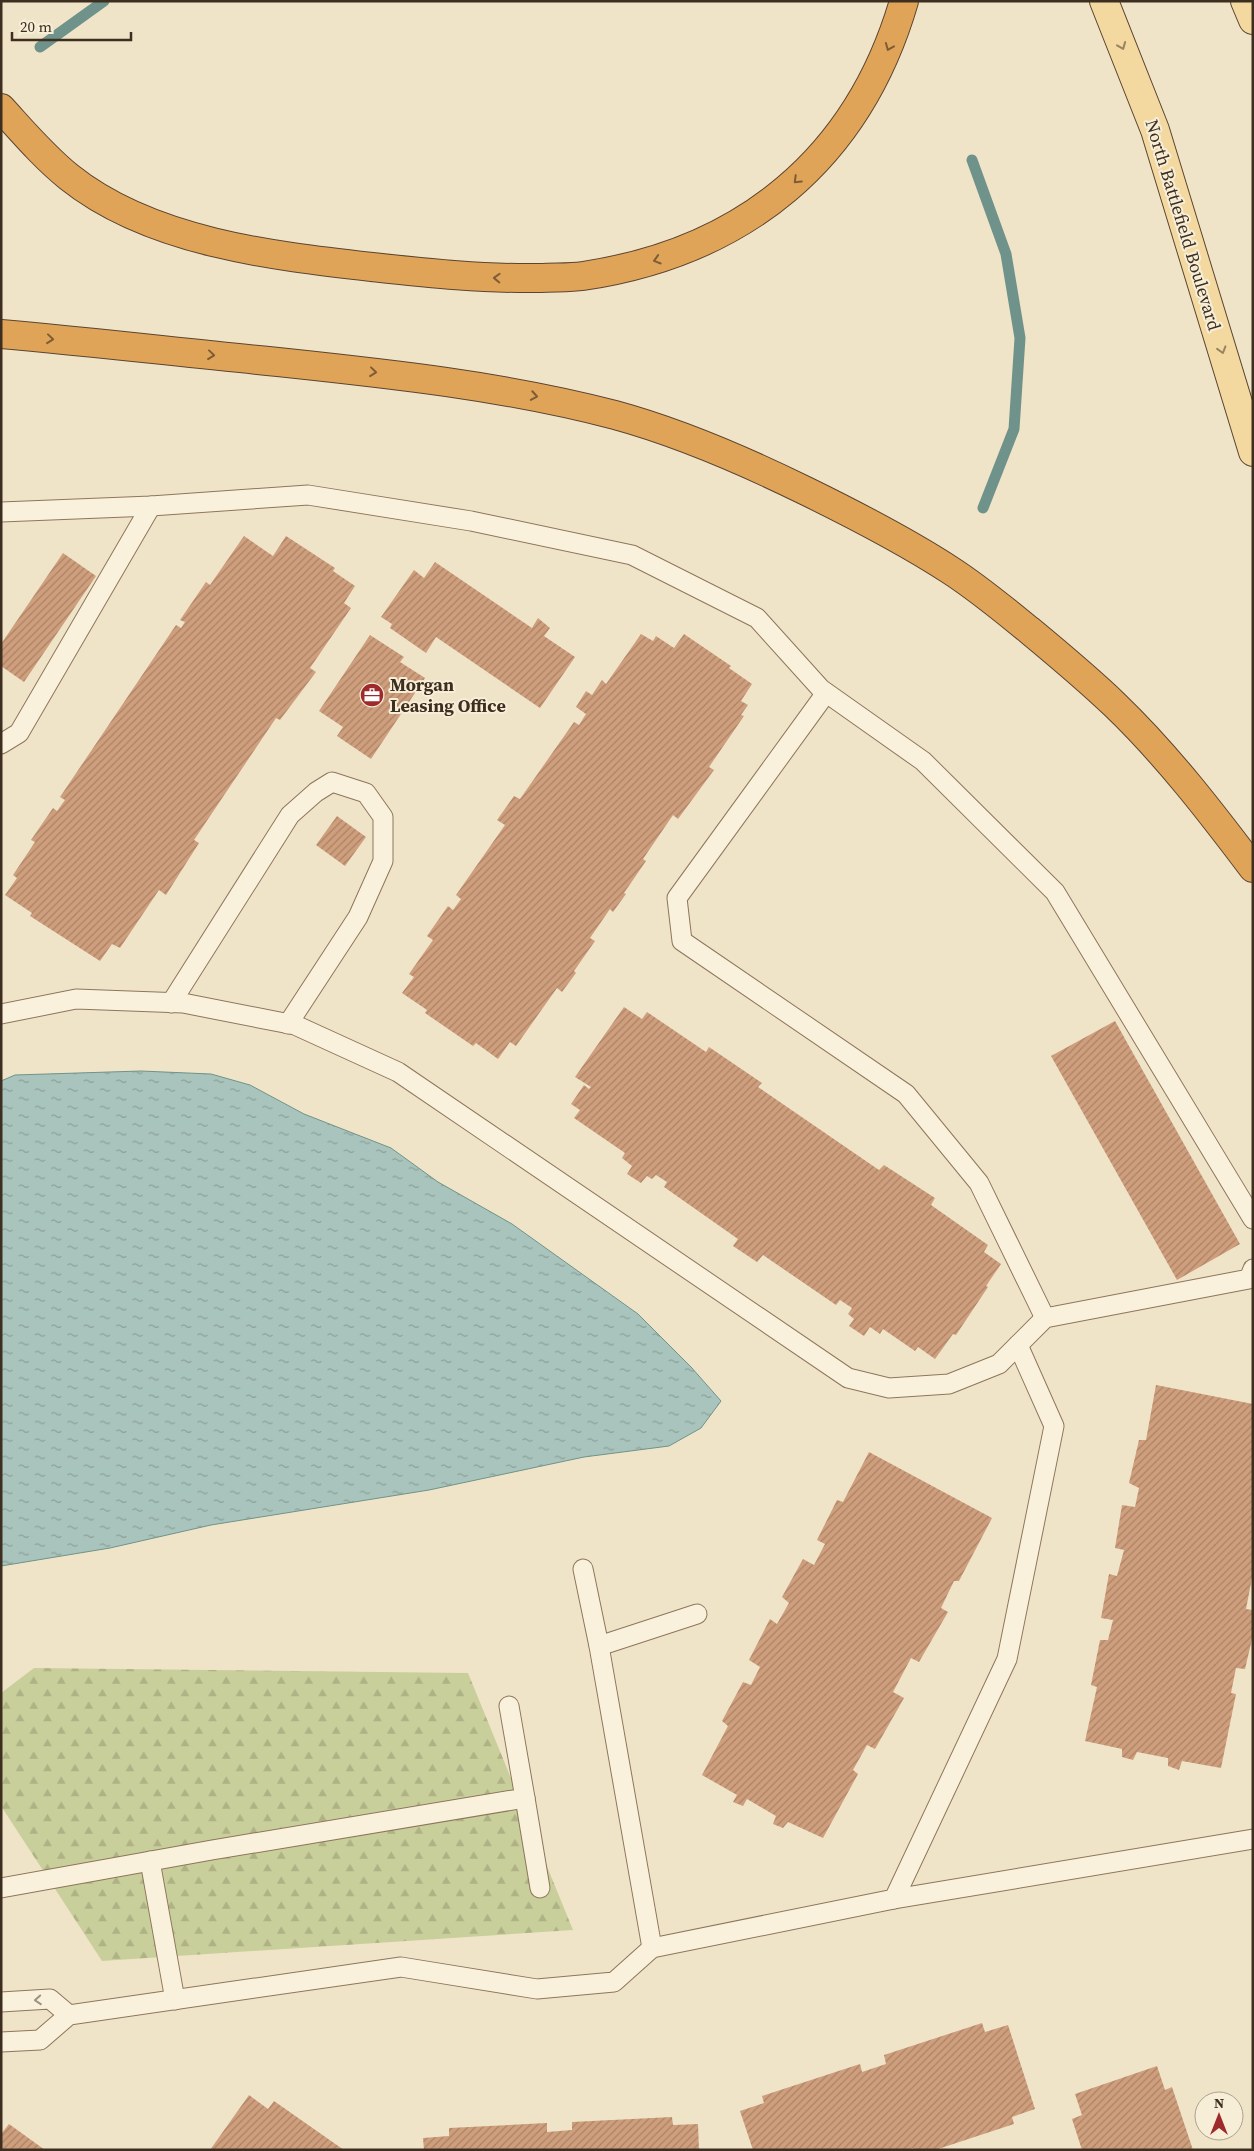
<svg xmlns="http://www.w3.org/2000/svg" width="1254" height="2151" viewBox="0 0 1254 2151" font-family="'Source Serif 4',serif">
<style>
.forest{fill:url(#forest-firs)}
.water{fill:url(#water-ripples);stroke:#6f938a}
.lines{fill:none;stroke-linecap:round;stroke-linejoin:round}
.stream{stroke:#6f938a;stroke-width:11}
.building{fill:url(#building-hatch)}
.lane-casing{stroke:#8d765c;stroke-width:21}
.primary-casing{stroke:#5b4430;stroke-width:30}
.highway-casing{stroke:#5b4430;stroke-width:30}
.lane{stroke:#faf1dc;stroke-width:19}
.primary{stroke:#f3d9a0;stroke-width:28}
.highway{stroke:#e0a458;stroke-width:28}
.oneway{stroke:#988460}
.oneway2{stroke:#7e5d36}
.oneway3{stroke:#9c907e}
.labels{text-anchor:middle;stroke-width:4;stroke-linejoin:round;paint-order:stroke}
.street-label{font-size:18px;fill:#3d2e20;stroke:#f7eed8}
.poi-label{font-size:18px;font-weight:bold;fill:#3d2e20;stroke:#f7eed8;text-anchor:start}
</style>
<defs>
<pattern id="forest-firs" width="22" height="20" patternUnits="userSpaceOnUse" patternTransform="scale(1.25)"><rect width="22" height="20" fill="#c9cf9b"/><path d="M5 1l3.5 6h-7zM16 11l3.5 6h-7z" fill="#aeb285"/></pattern>
<pattern id="water-ripples" width="26" height="14" patternUnits="userSpaceOnUse" patternTransform="scale(1.25)"><rect width="26" height="14" fill="#a9c4bc"/><path d="M2 4q2-2 4 0t4 0M15 11q2-2 4 0t4 0" fill="none" stroke="#8ba098"/></pattern>
<pattern id="building-hatch" width="6" height="6" patternUnits="userSpaceOnUse" patternTransform="scale(1.25)"><rect width="6" height="6" fill="#cf9f7d"/><path d="M-1 1l2-2M0 6l6-6M5 7l2-2" fill="none" stroke="#a98266"/></pattern>
</defs>
<rect width="100%" height="100%" fill="#f0e4c8"/>
<!-- forest -->
<polygon class="forest" points="34,1668 468,1673 573,1930 102,1961 1,1806 1,1693"/>
<!-- water -->
<polygon class="water" points="141,1071 211,1074 250,1085 304,1114 391,1148 438,1182 512,1224 638,1314 691,1367 721,1401 701,1428 669,1446 584,1457 429,1490 211,1525 110,1548 1,1566 1,1081 15,1075"/>
<g class="lines">
<!-- stream -->
<g class="stream">
<polyline points="40,47 104,1"/>
<polyline points="972,160 1006,254 1020,338 1014,429 983,508"/>
</g>
</g>
<!-- building -->
<g class="building">
<polygon points="244,536 273,556 286,536 335,568 333,571 355,586 344,603 351,608 310,668 316,672 280,720 276,718 194,840 199,843 166,895 159,890 120,948 112,944 100,961 30,916 32,913 5,895 17,878 13,875 35,842 31,840 53,808 57,811 65,800 60,797 176,625 181,628 185,622 180,620 206,582 210,585"/>
<polygon points="63,553 96,576 24,682 1,666 1,644"/>
<polygon points="435,562 532,628 538,618 550,628 544,636 575,657 540,708 436,637 426,653 390,628 392,624 381,617 414,570 424,578"/>
<polygon points="641,634 653,641 656,636 674,648 684,634 731,666 729,668 752,684 741,701 748,705 741,715 744,716 709,767 714,770 678,819 673,815 643,859 646,861 624,893 626,894 613,912 610,909 590,938 595,941 574,971 576,973 562,992 557,988 516,1046 510,1042 498,1059 476,1043 473,1046 425,1013 427,1010 402,993 414,977 409,974 433,940 427,936 448,906 453,910 461,899 456,895 505,825 497,820 514,796 520,799 574,722 579,725 586,714 576,707 586,691 592,695 602,680 606,684"/>
<polygon points="370,635 404,657 400,662 425,678 371,759 337,736 343,727 319,711"/>
<polygon points="337,816 366,837 345,866 316,845"/>
<polygon points="624,1007 642,1019 647,1012 706,1052 709,1047 762,1083 758,1087 879,1170 884,1165 935,1198 931,1205 988,1245 984,1252 1001,1264 986,1286 988,1287 956,1335 953,1334 935,1359 918,1347 915,1351 883,1329 880,1334 870,1327 864,1336 849,1326 854,1319 848,1314 852,1308 840,1300 836,1305 763,1255 757,1262 733,1246 738,1239 664,1187 667,1182 656,1175 652,1179 647,1176 641,1183 627,1174 632,1166 622,1158 625,1153 574,1118 580,1110 571,1104 584,1085 589,1089 591,1087 575,1077"/>
<polygon points="1115,1021 1240,1244 1177,1280 1051,1056"/>
<polygon points="1156,1385 1253,1404 1253,1573 1246,1609 1253,1610 1253,1635 1245,1669 1236,1668 1231,1693 1236,1694 1221,1768 1182,1761 1179,1770 1168,1766 1168,1758 1137,1752 1133,1760 1122,1757 1122,1749 1085,1741 1097,1687 1091,1685 1100,1640 1108,1640 1113,1620 1101,1618 1109,1574 1117,1576 1124,1550 1115,1548 1122,1505 1135,1507 1139,1488 1129,1483 1139,1440 1146,1440"/>
<polygon points="869,1452 992,1518 959,1581 954,1581 941,1608 948,1612 919,1662 911,1658 893,1692 904,1698 875,1749 867,1745 853,1770 858,1774 823,1838 788,1822 783,1828 773,1824 776,1816 747,1799 743,1806 733,1802 737,1795 702,1775 728,1726 722,1721 743,1682 751,1685 760,1667 749,1660 770,1619 777,1624 789,1603 782,1597 803,1559 814,1565 825,1544 817,1540 837,1500 843,1502"/>
<polygon points="982,2023 985,2032 1008,2025 1035,2109 1012,2117 1014,2124 935,2150 914,2150 913,2148 907,2150 753,2150 740,2111 764,2103 762,2096 860,2064 862,2072 886,2064 884,2055"/>
<polygon points="1157,2066 1165,2090 1172,2087 1193,2150 1082,2150 1072,2119 1082,2115 1075,2094"/>
<polygon points="249,2095 268,2109 274,2101 344,2150 210,2150"/>
<polygon points="672,2117 673,2125 698,2124 699,2150 424,2150 423,2138 449,2136 449,2128 547,2123 547,2132 572,2130 572,2122"/>
<polygon points="9,2124 45,2150 1,2150 1,2134"/>
</g>
<g class="lines">
<!-- lane casing -->
<g class="lane-casing">
<g id="lane">
<polyline points="1,512 151,506 308,495 471,521 632,555 757,618 821,689 923,761 1055,892 1253,1219"/>
<polyline points="826,693 677,898 682,941 906,1094 979,1183 1045,1318"/>
<polyline points="1,744 19,733 151,506"/>
<polyline points="171,1003 290,815 316,792 332,782 366,793 383,817 383,861 358,917 288,1024"/>
<polyline points="1,1014 76,999 183,1003 295,1025 398,1072 848,1378 889,1388 949,1384 999,1364 1045,1318 1249,1279 1253,1269"/>
<polyline points="583,1569 599,1646 652,1948"/>
<polyline points="599,1646 697,1614"/>
<polyline points="525,1798 540,1888"/>
<polyline points="150,1861 175,2000"/>
<polyline points="1,1888 212,1850 525,1798 509,1706"/>
<polyline points="894,1899 1253,1839"/>
<polyline points="1,2002 50,1999 69,2015"/>
<polyline points="1,2042 40,2040 69,2015 401,1967 537,1989 614,1982 652,1948 894,1899 1007,1659 1054,1426 1018,1345"/>
</g>
</g>
<!-- primary casing -->
<g class="primary-casing">
<g id="primary">
<polyline points="1104,1 1155,130 1253,452"/>
<polyline points="1245,1 1253,20"/>
</g>
</g>
<!-- highway casing -->
<g class="highway-casing">
<g id="highway">
<path d="M1,108C23,132 44,157 69,177C150,242 273,256 372,267C428,273 483,279 540,278C554,277 569,278 583,276C744,252 858,159 904,1"/>
<path d="M1,334C93,342 185,353 278,362C391,374 504,386 615,415C681,433 745,461 806,491C855,515 904,540 950,570C978,588 1003,609 1029,630C1058,654 1088,679 1115,705C1166,754 1210,811 1253,868"/>
</g>
</g>
<!-- lane -->
<use href="#lane" class="lane"/>
<!-- primary -->
<use href="#primary" class="primary"/>
<!-- highway -->
<use href="#highway" class="highway"/>
</g>
<!-- one-way arrows -->
<defs><path id="oneway-chevron" d="M-2-3.5L2.5 0L-2 3.5" fill="none" stroke-width="1.6" stroke-linecap="round" stroke-linejoin="round" transform="scale(1.25)"/></defs>
<g class="oneway">
<use href="#oneway-chevron" transform="translate(1122 46) rotate(68)"/>
<use href="#oneway-chevron" transform="translate(1222 350) rotate(73)"/>
</g>
<g class="oneway2">
<use href="#oneway-chevron" transform="translate(889 47) rotate(112)"/>
<use href="#oneway-chevron" transform="translate(797 180) rotate(136)"/>
<use href="#oneway-chevron" transform="translate(657 260) rotate(163)"/>
<use href="#oneway-chevron" transform="translate(497 278) rotate(-178)"/>
<use href="#oneway-chevron" transform="translate(50 339) rotate(6)"/>
<use href="#oneway-chevron" transform="translate(211 355) rotate(6)"/>
<use href="#oneway-chevron" transform="translate(373 372) rotate(6)"/>
<use href="#oneway-chevron" transform="translate(534 396) rotate(10)"/>
</g>
<use class="oneway3" href="#oneway-chevron" transform="translate(38 2000) rotate(176)"/>
<!-- icons -->
<defs>
<g id="office-disc" transform="scale(1.25)"><circle r="9.5" fill="#9e2a2b" stroke="#f7eed8"/><path d="M-6-3h4V-5.5h4V-3h4V5H-6ZM-1-4.5V-3h2v-1.5ZM-6 0V1H6V0Z" fill="#fff"/></g>
</defs>
<g fill-rule="evenodd">
<use href="#office-disc" x="372" y="695"/>
</g>
<g class="labels">
<!-- street labels -->
<g class="street-label">
<text transform="translate(1183 225) rotate(73)" y="6">North Battlefield Boulevard</text>
</g>
<!-- poi labels -->
<g class="poi-label">
<text x="390" y="691">Morgan<tspan x="390" dy="21">Leasing Office</tspan></text>
</g>
</g>
<!-- border -->
<rect width="1254" height="2151" fill="none" stroke="#3d2e20" stroke-width="5"/>
<!-- north arrow -->
<g transform="translate(1219 2116)"><circle r="24" fill="#f7eed8" stroke="#ada18e"/>
<path d="M0-4L9 19L0 12L-9 19Z" fill="#9e2a2b"/>
<text y="-8" font-size="14" font-weight="bold" text-anchor="middle" fill="#3d2e20">N</text>
</g>
<!-- scale -->
<path d="M12 32v8h119v-8" fill="none" stroke="#3d2e20" stroke-width="2.5"/>
<text x="20" y="32" font-size="15" fill="#3d2e20" stroke="#f7eed8" stroke-width="4" paint-order="stroke">20 m</text>
</svg>
